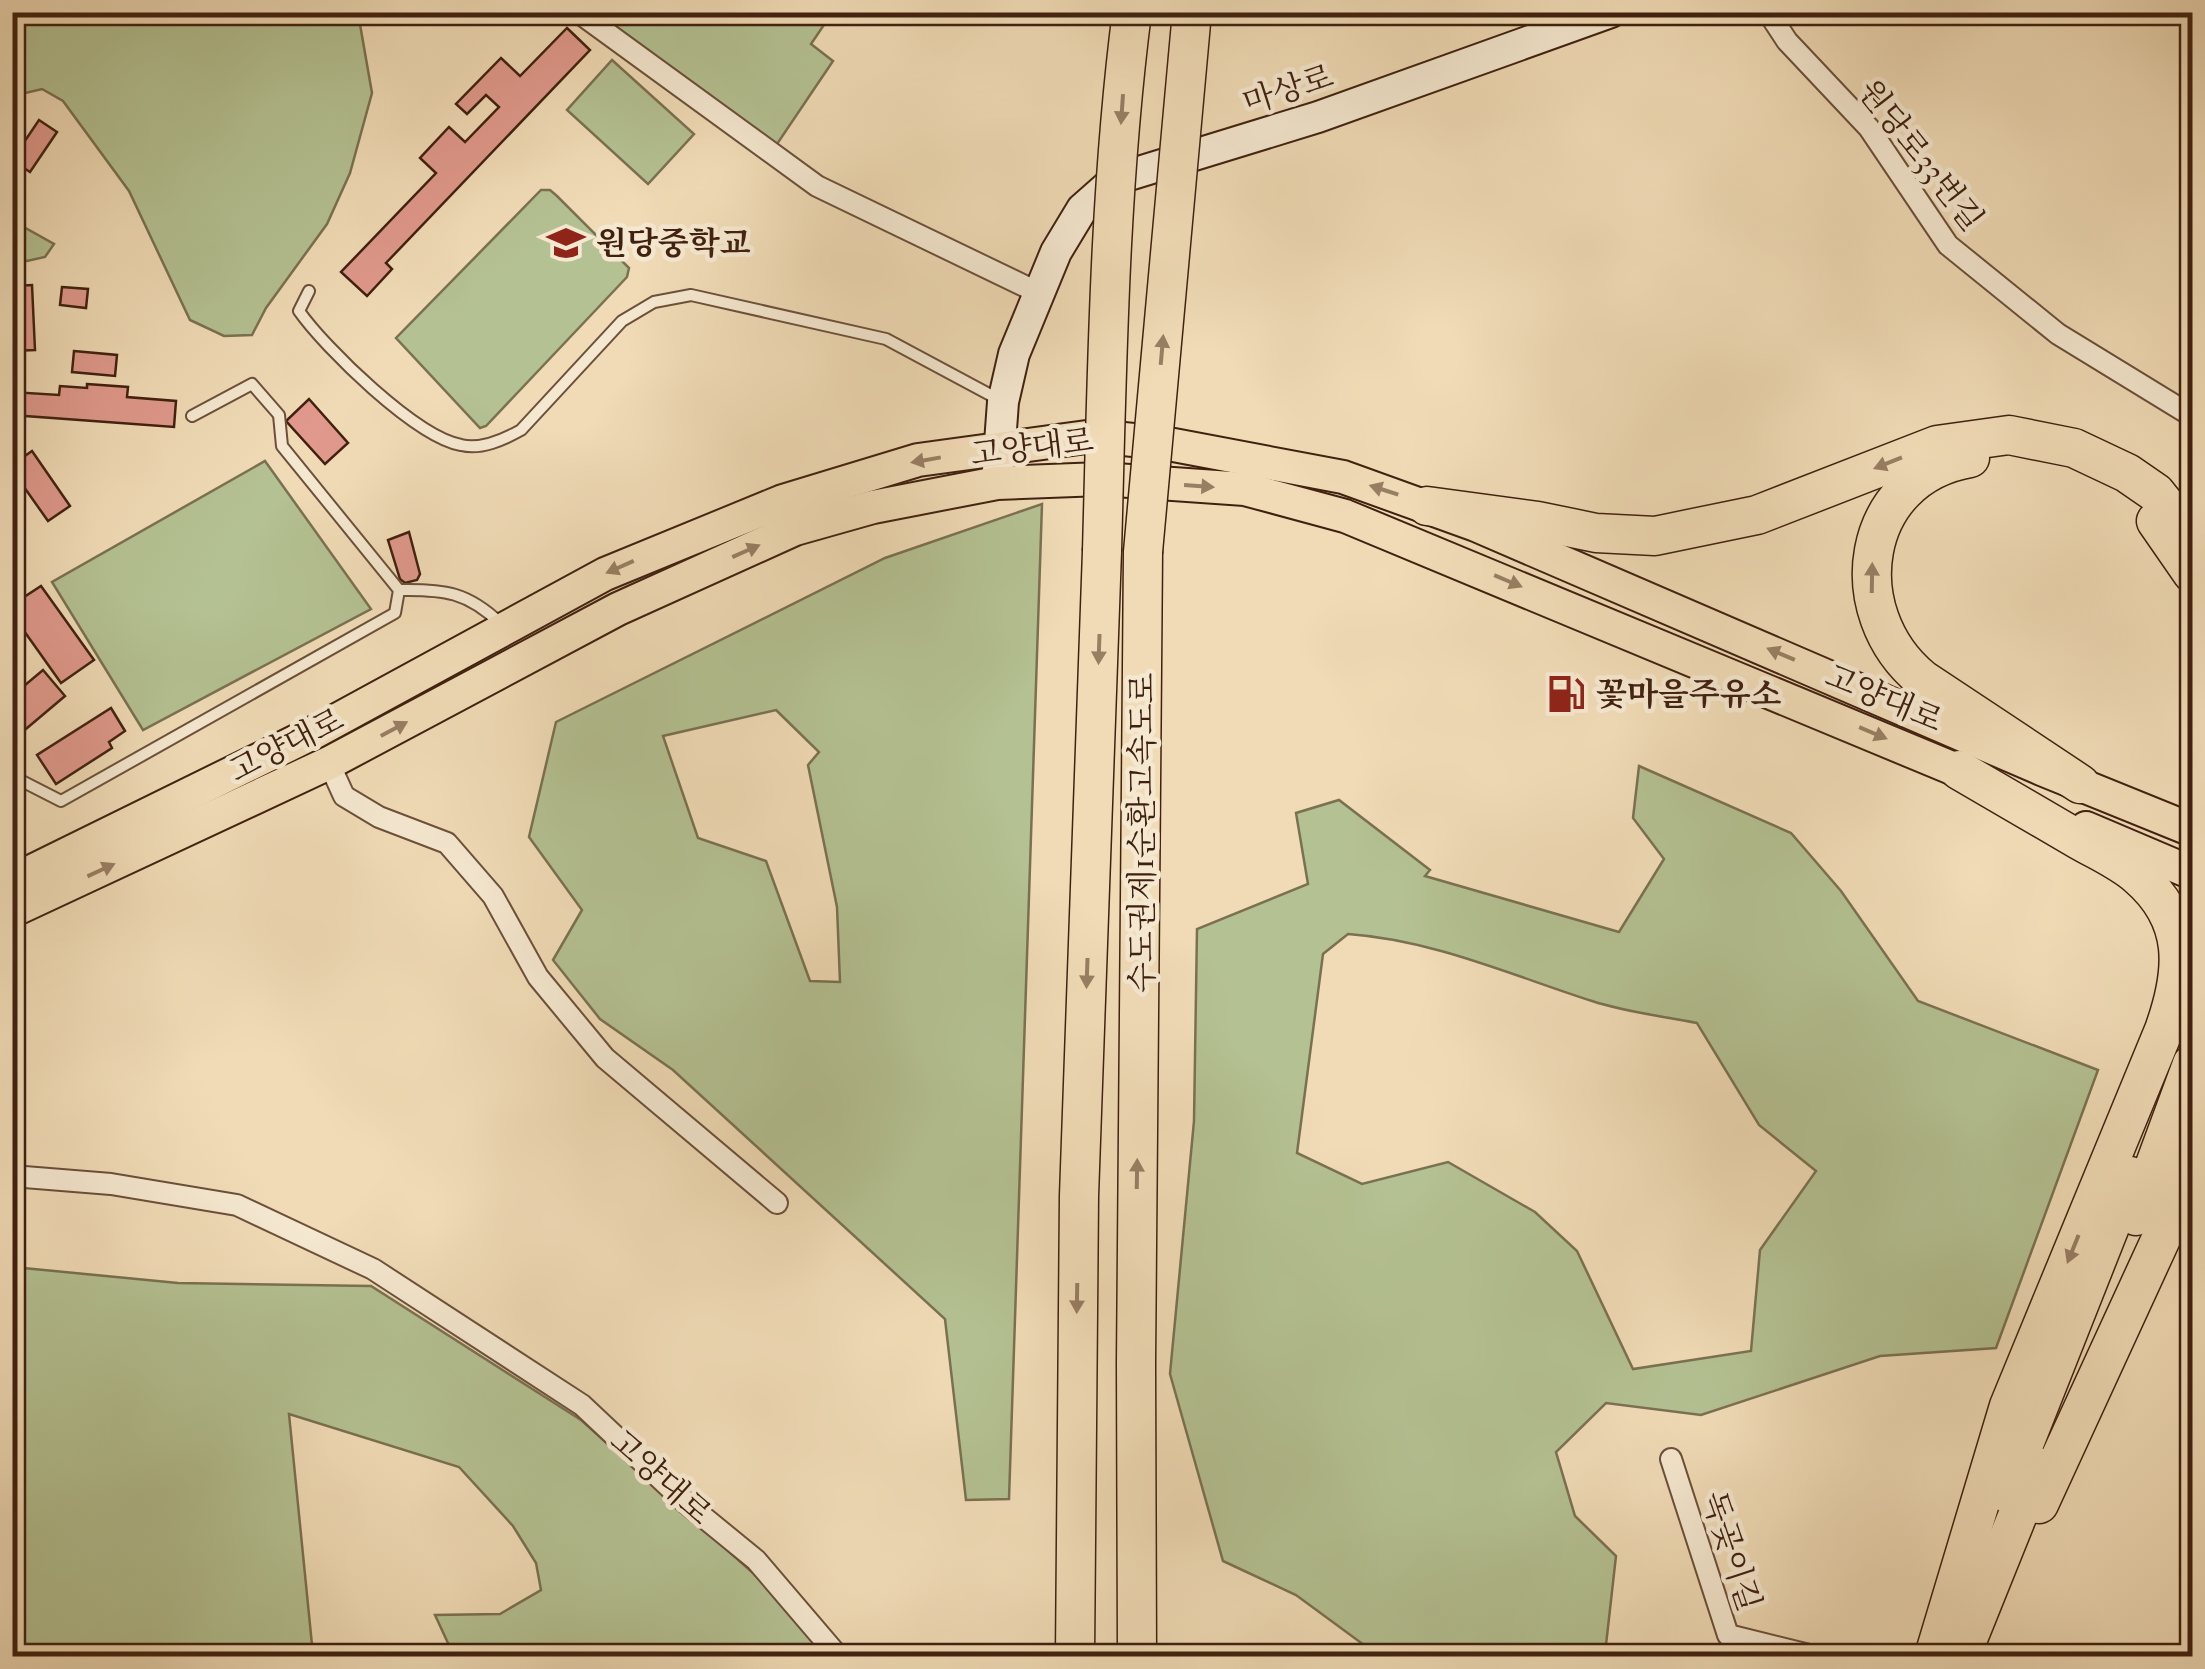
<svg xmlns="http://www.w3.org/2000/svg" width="2205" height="1669" viewBox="0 0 2205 1669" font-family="'IM FELL French Canon','Noto Serif KR',serif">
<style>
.green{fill:#b4c192;stroke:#7a7151;stroke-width:2.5;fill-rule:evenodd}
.building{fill:#e0998c;stroke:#402110;stroke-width:2.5}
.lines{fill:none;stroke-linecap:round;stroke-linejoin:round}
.lane-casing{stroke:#6c503a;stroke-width:14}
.street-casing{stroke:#6c503a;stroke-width:24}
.secondary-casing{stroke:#402110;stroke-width:34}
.primary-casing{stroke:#402110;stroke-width:36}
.highway-casing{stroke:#402110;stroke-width:41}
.lane{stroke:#f5e8d0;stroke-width:10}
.street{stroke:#f5e8d0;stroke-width:20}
.secondary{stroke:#f5e8d0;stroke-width:30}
.primary{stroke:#f0dbb6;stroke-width:32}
.highway{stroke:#f0dbb6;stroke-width:38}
.highway-bridge-casing{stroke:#402110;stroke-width:41;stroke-linecap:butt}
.highway-bridge{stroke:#f0dbb6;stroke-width:38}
.oneway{fill:#987e63}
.labels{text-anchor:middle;stroke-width:9;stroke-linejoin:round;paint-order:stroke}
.street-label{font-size:32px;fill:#402110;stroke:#f5e8d0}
.poi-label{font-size:32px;font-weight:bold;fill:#402110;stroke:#f5e8d0;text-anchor:start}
</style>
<rect width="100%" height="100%" fill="#f0dbb6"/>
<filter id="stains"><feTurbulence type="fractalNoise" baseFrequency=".002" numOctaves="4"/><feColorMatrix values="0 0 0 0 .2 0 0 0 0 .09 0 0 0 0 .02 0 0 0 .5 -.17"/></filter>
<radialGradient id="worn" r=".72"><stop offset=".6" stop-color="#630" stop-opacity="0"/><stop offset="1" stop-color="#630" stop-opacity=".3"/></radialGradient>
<!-- green -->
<g class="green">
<polygon points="358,13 372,93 350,173 327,224 266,308 252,335 224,336 190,320 129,191 63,101 42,89 13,96 13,13"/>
<polygon points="598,13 832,13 811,44 833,61 775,147"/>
<polygon points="612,60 694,134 648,184 567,110"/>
<polygon points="541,190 550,190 557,196 629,268 627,277 486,426 480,428 396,338"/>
<polygon points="13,221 54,244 45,257 27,261 13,257"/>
<polygon points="265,461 371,609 143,730 52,582"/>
<path d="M1042,504L1009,1499L966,1500L945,1319L673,1070L600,1019L553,960L582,910L529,837L556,722L885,558ZM776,710L819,752L808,765L837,907L840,982L810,981L766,861L698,838L663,736Z"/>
<path d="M1639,766L1791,833L1841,891L1918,1001L2098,1070L1996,1348L1880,1356L1701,1415L1606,1403L1556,1452L1575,1516L1616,1556L1606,1645L1583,1656H1379L1296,1595L1223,1561L1170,1374L1194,1121L1197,929L1308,884L1296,813L1339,800L1430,870L1425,876L1619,932L1664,859L1633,818ZM1348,934C1433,940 1511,975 1592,1001C1625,1012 1662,1016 1697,1023L1759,1125L1816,1171L1760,1250L1751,1351L1633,1369L1577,1251L1535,1212L1448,1162L1362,1184L1297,1153L1323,954Z"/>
<polygon points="13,1267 178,1283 371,1286 581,1420 800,1615 825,1656 454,1656 435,1615 500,1614 541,1590 536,1563 513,1526 459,1467 289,1414 312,1645 296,1656 16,1656 13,1649"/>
</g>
<!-- building -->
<g class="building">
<polygon points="567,28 590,50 386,263 392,269 367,296 341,272 436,173 420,158 449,127 465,142 499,107 486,95 467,114 456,104 501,58 520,76"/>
<polygon points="39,120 57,132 30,172 12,160"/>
<polygon points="32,285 35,350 12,351 12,286"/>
<polygon points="62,287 88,289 86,308 60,305"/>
<polygon points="74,351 117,355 115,376 72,372"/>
<polygon points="87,384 128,387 127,397 176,401 174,427 12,415 12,392 59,395 60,386 87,388"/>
<polygon points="309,399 348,443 325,464 286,421"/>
<polygon points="32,451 70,506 48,521 12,470 12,465"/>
<polygon points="409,532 420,574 417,580 405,583 400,579 388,540"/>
<polygon points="41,586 94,660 61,683 12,614 12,605"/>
<polygon points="43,670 65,696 20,734 12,725 12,696"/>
<polygon points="111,708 125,731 109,742 112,748 56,784 37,755"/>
</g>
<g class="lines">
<!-- lane casing -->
<g class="lane-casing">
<g id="lane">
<path d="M309,291L299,311C325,348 416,437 461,445C481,450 503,440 521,430L622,321L654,302L691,295L886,339L998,399"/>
<path d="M399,590C444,589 468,592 501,624"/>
<polyline points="12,776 61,801 395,613 399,590 282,446 279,415 252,384 192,416"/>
</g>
</g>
<!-- street casing -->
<g class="street-casing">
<g id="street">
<polyline points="578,12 817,186 1039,293"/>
<polyline points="1768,12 1787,41 1869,128 1948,245 2058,334 2192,416"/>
<polyline points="329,763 344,796 379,817 447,843 493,896 538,977 605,1058 777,1203"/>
<polyline points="12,1176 111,1184 237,1205 373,1269 582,1405 685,1502 756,1560 838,1656"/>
<polyline points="1671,1459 1728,1635 1813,1656"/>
</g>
</g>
<!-- secondary casing -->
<g class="secondary-casing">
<polyline id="secondary" points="998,470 1003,402 1014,354 1056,252 1082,209 1116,179 1318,117 1611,12"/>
</g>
<!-- primary casing -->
<g class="primary-casing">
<g id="primary">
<polyline points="2086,828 2192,873"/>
<polyline points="12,881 313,733 605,574 783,501 918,460 1094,436 1163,443 1343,477 1476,525 2044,770 2192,830"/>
<polyline points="12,911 329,763 618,609 795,529 873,507 997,483 1101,479 1245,489 1345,516 1983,781"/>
</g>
</g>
<!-- highway casing -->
<g class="highway-casing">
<g id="highway">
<path d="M1970,458C1859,477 1841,612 1922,679L2080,784"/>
<polyline points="1427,506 1538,521 1596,533 1655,536 1757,515 1937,445 2009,435 2074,448 2127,473 2156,493 2192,538"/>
<polyline points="2156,521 2192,573"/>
<polyline points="2136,1216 2192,1064"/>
<polyline points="2005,1492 2130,1176"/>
<polyline points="2039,1504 2165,1230 2192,1155"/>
<polyline points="1075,1656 1079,1196 1102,551"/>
<polyline points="1137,1656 1136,1363 1143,552"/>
<path d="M1934,1656L2009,1406L2164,1030C2185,971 2189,920 2138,876C2121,861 2098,851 2079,840C2039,817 1999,793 1959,770"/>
<polyline points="1961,1656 2037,1467"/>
</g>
</g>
<!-- lane -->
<use href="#lane" class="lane"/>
<!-- street -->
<use href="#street" class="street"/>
<!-- secondary -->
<use href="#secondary" class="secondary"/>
<!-- primary -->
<use href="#primary" class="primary"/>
<!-- highway -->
<use href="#highway" class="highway"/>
<!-- highway-bridge casing -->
<g class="highway-bridge-casing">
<g id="highway-bridge">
<path d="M1102,551C1107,372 1109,190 1132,12"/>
<polyline points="1143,552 1192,12"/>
</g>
</g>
<!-- highway-bridge -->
<use href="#highway-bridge" class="highway-bridge"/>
</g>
<!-- one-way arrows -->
<defs><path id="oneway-solid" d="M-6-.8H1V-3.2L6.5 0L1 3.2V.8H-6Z" transform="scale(2.5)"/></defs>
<g class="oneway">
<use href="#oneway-solid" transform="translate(1122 109) rotate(94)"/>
<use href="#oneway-solid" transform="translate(1162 350) rotate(-85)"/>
<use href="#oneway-solid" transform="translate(926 460) rotate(170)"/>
<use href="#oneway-solid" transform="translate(1888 463) rotate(158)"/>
<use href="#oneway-solid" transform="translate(1199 486) rotate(4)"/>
<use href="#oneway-solid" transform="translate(1384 490) rotate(-162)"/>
<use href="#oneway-solid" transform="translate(746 551) rotate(-24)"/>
<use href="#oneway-solid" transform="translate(620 567) rotate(156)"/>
<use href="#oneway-solid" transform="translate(1872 578) rotate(-89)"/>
<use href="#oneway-solid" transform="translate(1508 581) rotate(23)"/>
<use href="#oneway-solid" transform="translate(1099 649) rotate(92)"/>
<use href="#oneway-solid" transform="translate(1781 654) rotate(-157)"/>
<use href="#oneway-solid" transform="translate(394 729) rotate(-28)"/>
<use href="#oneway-solid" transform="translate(1873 733) rotate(23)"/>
<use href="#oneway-solid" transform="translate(101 870) rotate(-25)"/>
<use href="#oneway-solid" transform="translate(1087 973) rotate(92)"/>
<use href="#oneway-solid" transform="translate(1137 1174) rotate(-89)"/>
<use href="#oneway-solid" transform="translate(2073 1249) rotate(112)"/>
<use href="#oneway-solid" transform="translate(1077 1298) rotate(91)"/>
</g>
<!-- icons -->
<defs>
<g id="school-bare" transform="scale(3)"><path d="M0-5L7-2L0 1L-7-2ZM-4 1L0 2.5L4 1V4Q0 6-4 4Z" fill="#8f2418" stroke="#f5e8d0" stroke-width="2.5" paint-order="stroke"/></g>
<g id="fuel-bare" transform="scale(3)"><path d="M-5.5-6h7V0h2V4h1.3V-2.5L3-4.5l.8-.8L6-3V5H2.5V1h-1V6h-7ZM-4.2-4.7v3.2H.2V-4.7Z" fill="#8f2418" stroke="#f5e8d0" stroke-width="2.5" paint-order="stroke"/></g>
</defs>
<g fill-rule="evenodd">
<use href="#school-bare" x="566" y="243"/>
<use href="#fuel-bare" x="1566" y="694"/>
</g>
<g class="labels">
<!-- street labels -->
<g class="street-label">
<text transform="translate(1288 89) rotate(-18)" y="11">마상로</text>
<text transform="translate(1921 155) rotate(52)" y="11">원당로33번길</text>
<text transform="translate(1032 447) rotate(-7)" y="11">고양대로</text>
<text transform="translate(1884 698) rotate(23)" y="11">고양대로</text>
<text transform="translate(286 745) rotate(-27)" y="11">고양대로</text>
<text transform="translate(1142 833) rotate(-90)" y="11">수도권제1순환고속도로</text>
<text transform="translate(661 1477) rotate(42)" y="11">고양대로</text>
<text transform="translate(1732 1551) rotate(72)" y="11">독곶이길</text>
</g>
<!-- poi labels -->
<g class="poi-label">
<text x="596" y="254">원당중학교</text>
<text x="1596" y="705">꽃마을주유소</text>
</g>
</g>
<!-- margin -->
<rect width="2205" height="1669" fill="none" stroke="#f0dbb6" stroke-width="50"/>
<rect x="15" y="15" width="2175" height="1639" fill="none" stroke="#402110" stroke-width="5"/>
<rect x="25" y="25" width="2155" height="1619" fill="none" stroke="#402110" stroke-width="2.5"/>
<rect width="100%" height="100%" filter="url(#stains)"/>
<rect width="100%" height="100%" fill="url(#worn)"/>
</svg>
